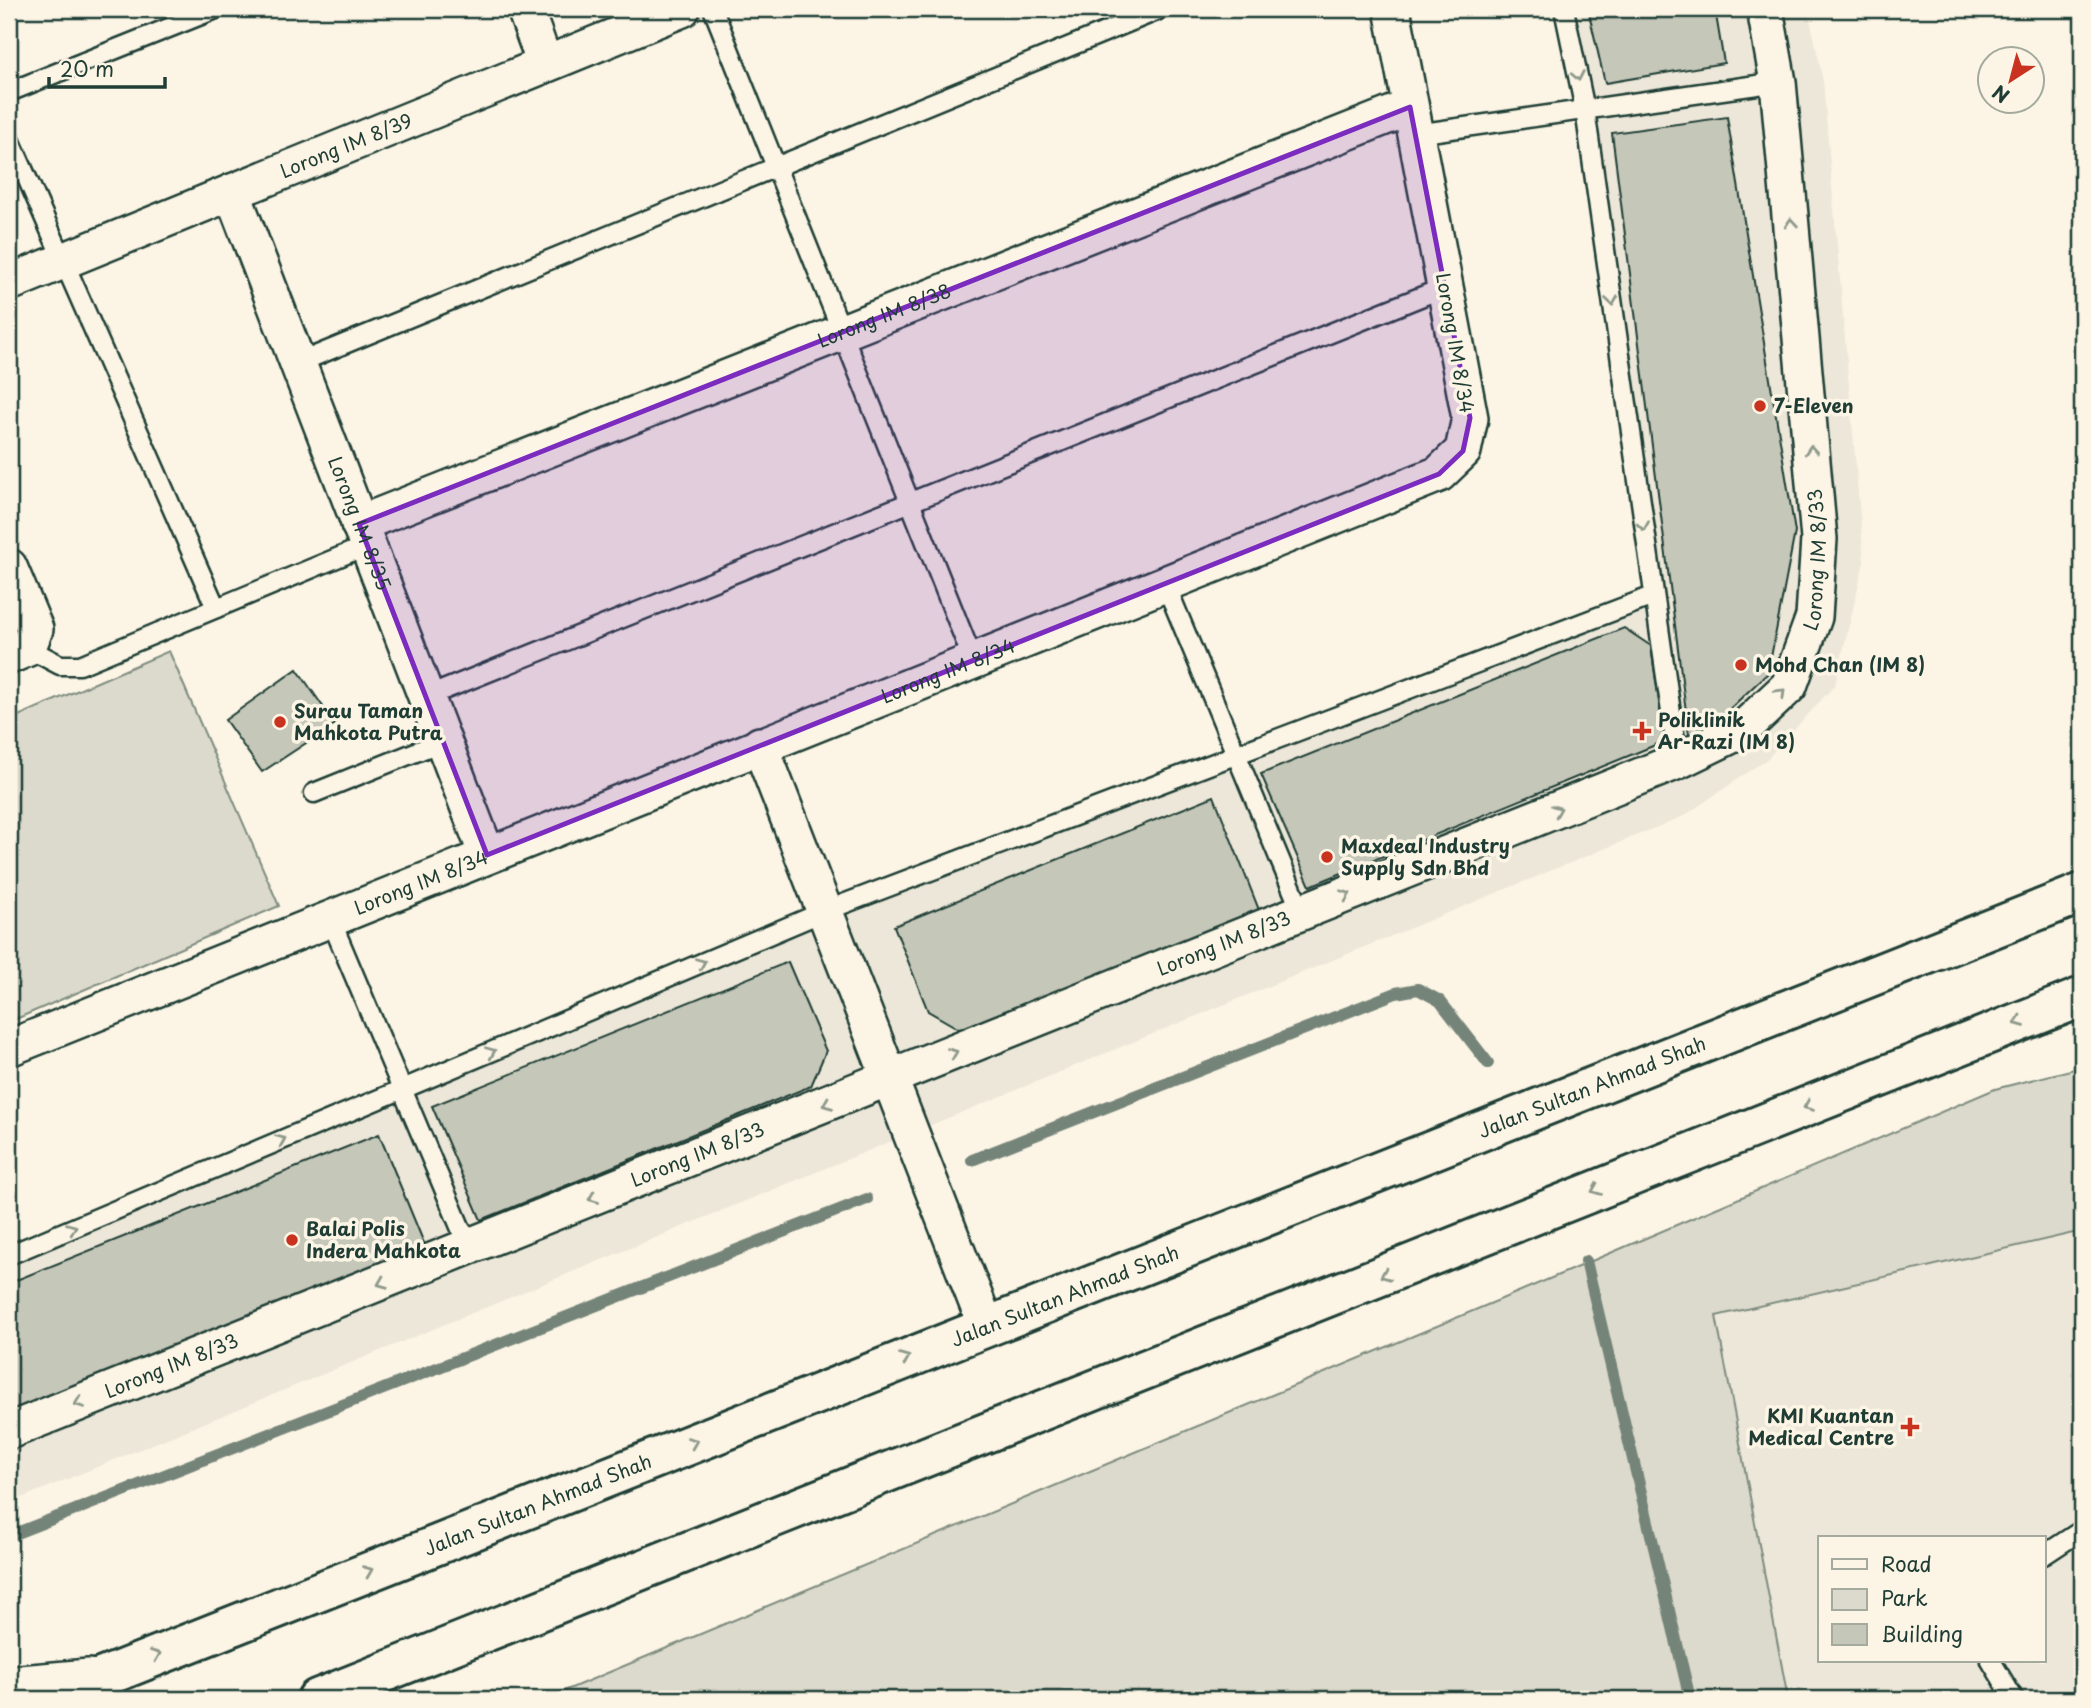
<svg xmlns="http://www.w3.org/2000/svg" width="2091" height="1708" viewBox="0 0 2091 1708" font-family="'Playpen Sans',sans-serif">
<style>
.built{fill:#ece7d8;fill-rule:evenodd}
.green{fill:#dcdacc;stroke:#7e8c80;stroke-width:2}
.lines{fill:none;stroke-linecap:round;stroke-linejoin:round}
.stream{stroke:#758479;stroke-width:12}
.building{fill:#c5c7b9;stroke:#1f3d34;stroke-width:2}
.service-casing{stroke:#1f3d34;stroke-width:23}
.minor-casing{stroke:#1f3d34;stroke-width:40}
.secondary-casing{stroke:#1f3d34;stroke-width:44}
.service{stroke:#fcf5e5;stroke-width:18}
.minor{stroke:#fcf5e5;stroke-width:35}
.secondary{stroke:#fcf5e5;stroke-width:38}
.oneway{stroke:#8e998c}
.marked{fill:#7b2cbf;fill-opacity:0.2;stroke:#7b2cbf;stroke-width:5;stroke-linejoin:round}
.poi-dot{fill:#c8321e;stroke:#fcf5e5;stroke-width:2.5}
.labels{text-anchor:middle;stroke-width:7;stroke-linejoin:round;paint-order:stroke}
.street-label{font-size:19px;fill:#1f3d34;stroke:#fcf5e5}
.poi-label{font-size:19px;font-weight:bold;fill:#1f3d34;stroke:#fcf5e5;text-anchor:start}
</style>
<rect width="100%" height="100%" fill="#fcf5e5"/>
<filter id="ink" filterUnits="userSpaceOnUse"><feTurbulence type="fractalNoise" baseFrequency=".0143" numOctaves="2"/><feDisplacementMap in="SourceGraphic" scale="14" xChannelSelector="R" yChannelSelector="G"/><feConvolveMatrix kernelMatrix="1 2 1 2 8 2 1 2 1" color-interpolation-filters="sRGB"/></filter>
<g filter="url(#ink)">
<!-- built -->
<g class="built">
<polygon points="1564,9 1808,9 1823,81 1864,562 1835,685 1767,759 1684,816 9,1503 9,1255 1653,583"/>
<path d="M2082,1231V1699H1788L1716,1316ZM1820,1538H2044V1661H1820Z"/>
</g>
<!-- green -->
<g class="green">
<polygon points="169,651 279,906 9,1022 9,720"/>
<polygon points="2082,1067 2082,1231 1716,1316 1788,1699 545,1699 1573,1269 1995,1089"/>
</g>
<g class="lines">
<!-- stream -->
<g class="stream">
<polyline points="972,1160 1396,993 1418,989 1440,1001 1488,1063"/>
<polyline points="1586,1261 1690,1699"/>
<polyline points="9,1536 867,1199"/>
</g>
</g>
<!-- building -->
<g class="building">
<polygon points="1588,9 1715,9 1724,63 1605,83"/>
<polygon points="1727,117 1795,532 1768,673 1706,731 1689,735 1612,133"/>
<polygon points="1624,628 1651,646 1665,741 1310,886 1261,774"/>
<polygon points="297,669 335,724 262,772 225,720"/>
<polygon points="1214,796 1259,910 961,1030 928,1011 894,926"/>
<polygon points="788,962 826,1051 811,1086 481,1220 432,1106"/>
<polygon points="379,1134 426,1248 9,1418 9,1283"/>
</g>
<g class="lines">
<!-- service casing -->
<g class="service-casing">
<g id="service">
<polyline points="713,9 973,660"/>
<polyline points="1564,9 1585,110 1678,761"/>
<polyline points="9,92 216,9"/>
<polyline points="1416,134 1778,82"/>
<polyline points="9,137 216,608"/>
<polyline points="298,363 1161,9"/>
<polyline points="1165,583 1302,913"/>
<polyline points="28,648 60,665 80,665 368,545"/>
<polyline points="426,697 1445,287"/>
<polyline points="314,793 443,741"/>
<polyline points="330,918 469,1248"/>
<polyline points="9,1255 825,911 1653,596"/>
<polyline points="2044,1555 2082,1530"/>
<polyline points="1991,1661 2014,1699"/>
</g>
</g>
<!-- minor casing -->
<g class="minor-casing">
<g id="minor">
<polyline points="525,9 545,64"/>
<path id="s1" d="M232,192L487,855"/>
<path id="s2" d="M9,283L682,9"/>
<path id="s3" d="M359,524L1410,107"/>
<polyline points="9,567 35,629 28,648 9,656"/>
<polyline points="760,745 986,1326"/>
<path id="s4" d="M9,1048L1439,474L1463,451L1470,418L1392,9"/>
<path id="s5" d="M9,1431L1678,761L1742,730L1789,686L1814,617L1819,539L1778,82L1765,9"/>
<polyline points="9,1684 89,1677"/>
</g>
</g>
<!-- secondary casing -->
<g class="secondary-casing">
<g id="secondary">
<path id="s6" d="M48,1699L2082,893"/>
<polyline points="317,1699 2082,997"/>
</g>
</g>
<!-- service -->
<use href="#service" class="service"/>
<!-- minor -->
<use href="#minor" class="minor"/>
<!-- secondary -->
<use href="#secondary" class="secondary"/>
</g>
<!-- one-way arrows -->
<defs><path id="oneway-chevron" d="M-2-3.5L2.5 0L-2 3.5" fill="none" stroke-width="1.6" stroke-linecap="round" stroke-linejoin="round" transform="scale(1.75)"/></defs>
<g class="oneway">
<use href="#oneway-chevron" transform="translate(1578 76) rotate(79)"/>
<use href="#oneway-chevron" transform="translate(1791 223) rotate(-95)"/>
<use href="#oneway-chevron" transform="translate(1612 301) rotate(82)"/>
<use href="#oneway-chevron" transform="translate(1811 450) rotate(-95)"/>
<use href="#oneway-chevron" transform="translate(1643 526) rotate(82)"/>
<use href="#oneway-chevron" transform="translate(1781 693) rotate(-44)"/>
<use href="#oneway-chevron" transform="translate(1557 810) rotate(-22)"/>
<use href="#oneway-chevron" transform="translate(1346 895) rotate(-22)"/>
<use href="#oneway-chevron" transform="translate(701 963) rotate(-23)"/>
<use href="#oneway-chevron" transform="translate(2019 1022) rotate(158)"/>
<use href="#oneway-chevron" transform="translate(491 1052) rotate(-23)"/>
<use href="#oneway-chevron" transform="translate(953 1053) rotate(-22)"/>
<use href="#oneway-chevron" transform="translate(827 1104) rotate(158)"/>
<use href="#oneway-chevron" transform="translate(1808 1106) rotate(158)"/>
<use href="#oneway-chevron" transform="translate(281 1140) rotate(-23)"/>
<use href="#oneway-chevron" transform="translate(1596 1190) rotate(158)"/>
<use href="#oneway-chevron" transform="translate(593 1198) rotate(158)"/>
<use href="#oneway-chevron" transform="translate(72 1228) rotate(-23)"/>
<use href="#oneway-chevron" transform="translate(1385 1275) rotate(158)"/>
<use href="#oneway-chevron" transform="translate(382 1283) rotate(158)"/>
<use href="#oneway-chevron" transform="translate(905 1358) rotate(-22)"/>
<use href="#oneway-chevron" transform="translate(79 1403) rotate(158)"/>
<use href="#oneway-chevron" transform="translate(693 1442) rotate(-22)"/>
<use href="#oneway-chevron" transform="translate(368 1571) rotate(-22)"/>
<use href="#oneway-chevron" transform="translate(156 1655) rotate(-22)"/>
</g>
</g>
<!-- marked area -->
<path class="marked" d="M1410,107L1470,418L1463,451L1439,474L487,855L359,524Z"/>
<!-- markers -->
<g class="poi-dot">
<circle cx="1760" cy="406" r="7"/>
<circle cx="1741" cy="665" r="7"/>
<circle cx="280" cy="722" r="7"/>
<path d="M1638.5 720.5h7v7h7v7h-7v7h-7v-7h-7v-7h7z"/>
<circle cx="1327" cy="857" r="7"/>
<circle cx="292" cy="1240" r="7"/>
<path d="M1906.5 1416.5h7v7h7v7h-7v7h-7v-7h-7v-7h7z"/>
</g>
<g class="labels">
<!-- street labels -->
<g class="street-label">
<text dy="7" stroke="none"><textPath href="#s2" startOffset="364">Lorong IM 8/39</textPath></text>
<text dy="7" stroke="none"><textPath href="#s3" startOffset="565">Lorong IM 8/38</textPath></text>
<text transform="translate(1455 343) rotate(80)" y="7">Lorong IM 8/34</text>
<text dy="7" stroke="none"><textPath href="#s1" startOffset="355">Lorong IM 8/35</textPath></text>
<text dy="7" stroke="none"><textPath href="#s5" startOffset="2065">Lorong IM 8/33</textPath></text>
<text dy="7" stroke="none"><textPath href="#s4" startOffset="1012">Lorong IM 8/34</textPath></text>
<text dy="7" stroke="none"><textPath href="#s4" startOffset="444">Lorong IM 8/34</textPath></text>
<text dy="7" stroke="none"><textPath href="#s5" startOffset="1309">Lorong IM 8/33</textPath></text>
<text dy="7" stroke="none"><textPath href="#s6" startOffset="1661">Jalan Sultan Ahmad Shah</textPath></text>
<text dy="7" stroke="none"><textPath href="#s5" startOffset="742">Lorong IM 8/33</textPath></text>
<text dy="7" stroke="none"><textPath href="#s6" startOffset="1094">Jalan Sultan Ahmad Shah</textPath></text>
<text dy="7" stroke="none"><textPath href="#s5" startOffset="175">Lorong IM 8/33</textPath></text>
<text dy="7" stroke="none"><textPath href="#s6" startOffset="527">Jalan Sultan Ahmad Shah</textPath></text>
</g>
<!-- poi labels -->
<g class="poi-label">
<text x="1774" y="413">7-Eleven</text>
<text x="1755" y="672">Mohd Chan (IM 8)</text>
<text x="294" y="718">Surau Taman<tspan x="294" dy="22">Mahkota Putra</tspan></text>
<text x="1658" y="727">Poliklinik<tspan x="1658" dy="22">Ar-Razi (IM 8)</tspan></text>
<text x="1341" y="853">Maxdeal Industry<tspan x="1341" dy="22">Supply Sdn Bhd</tspan></text>
<text x="306" y="1236">Balai Polis<tspan x="306" dy="22">Indera Mahkota</tspan></text>
<text x="1894" y="1423" text-anchor="end">KMI Kuantan<tspan x="1894" dy="22">Medical Centre</tspan></text>
</g>
</g>
<!-- margin -->
<rect width="2091" height="1708" fill="none" stroke="#fcf5e5" stroke-width="35"/>
<rect x="18" y="18" width="2056" height="1673" fill="none" stroke="#1f3d34" stroke-width="2.5" filter="url(#ink)"/>
<!-- legend -->
<rect x="1818" y="1536" width="228" height="126" fill="#fcf5e5" stroke="#a4ab9e" stroke-width="2"/>
<rect x="1832" y="1559" width="35" height="10" fill="#fcf5e5" stroke="#a4ab9e" stroke-width="2"/>
<text x="1881" y="1572" font-size="21" fill="#1f3d34">Road</text>
<rect x="1832" y="1589" width="35" height="21" fill="#dcdacc" stroke="#a4ab9e" stroke-width="2"/>
<text x="1881" y="1606" font-size="21" fill="#1f3d34">Park</text>
<rect x="1832" y="1624" width="35" height="21" fill="#c5c7b9" stroke="#a4ab9e" stroke-width="2"/>
<text x="1881" y="1642" font-size="21" fill="#1f3d34">Building</text>
<!-- north arrow -->
<g transform="translate(2011 80) rotate(216)"><circle r="33" fill="#fcf5e5" stroke="#a4ab9e" stroke-width="2"/>
<path d="M0-5L12 26L0 18L-12 26Z" fill="#c8321e"/>
<text y="-10" font-size="19" font-weight="bold" text-anchor="middle" fill="#1f3d34">N</text>
</g>
<!-- scale -->
<path d="M49 77v10h116v-10" fill="none" stroke="#1f3d34" stroke-width="3.5"/>
<text x="60" y="77" font-size="21" fill="#1f3d34" stroke="#fcf5e5" stroke-width="5" paint-order="stroke">20 m</text>
</svg>
